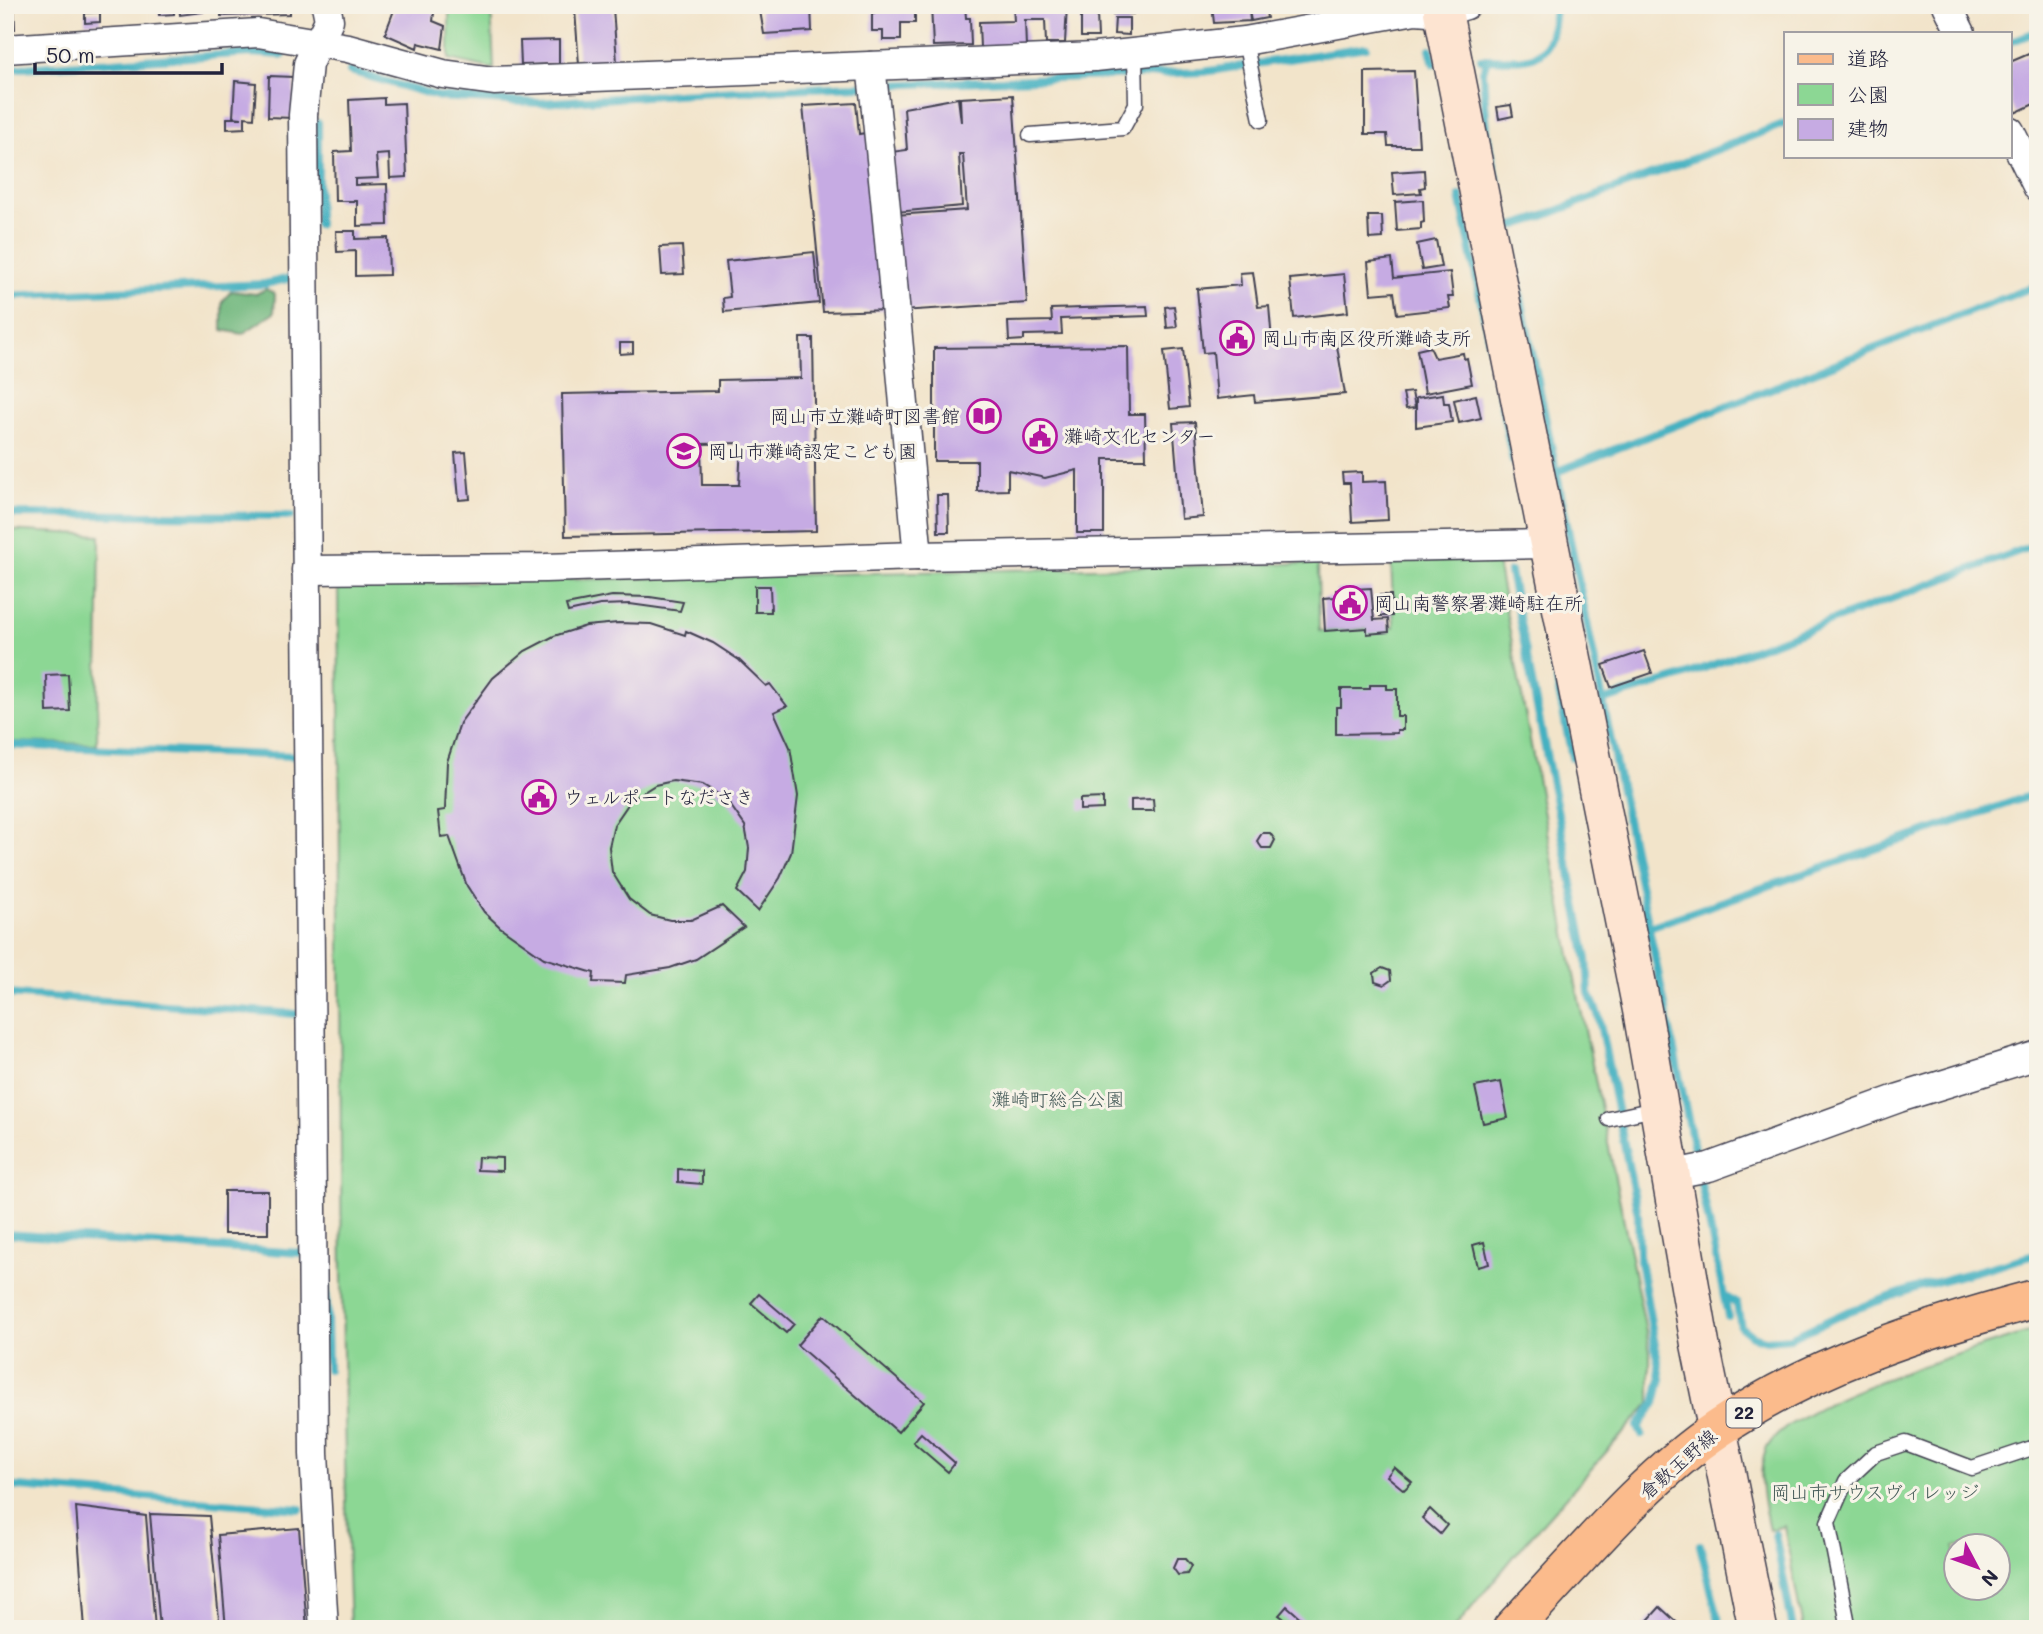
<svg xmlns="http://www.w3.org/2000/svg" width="2043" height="1634" viewBox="0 0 2043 1634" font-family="Mali,'Klee One',sans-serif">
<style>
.green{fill:#8cd794;stroke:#577c68;stroke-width:2;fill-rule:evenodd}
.forest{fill:#71b87e;stroke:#4a6d5c;stroke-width:2}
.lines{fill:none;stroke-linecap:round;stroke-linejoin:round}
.stream{stroke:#44b1c1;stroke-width:8}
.building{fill:#c6abe3;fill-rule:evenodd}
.lane-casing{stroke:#413f50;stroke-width:17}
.street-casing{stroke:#413f50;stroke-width:31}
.secondary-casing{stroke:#413f50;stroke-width:41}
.primary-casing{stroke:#413f50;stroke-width:41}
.lane{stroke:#fff;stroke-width:14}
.street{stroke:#fff;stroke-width:28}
.secondary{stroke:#fde4d1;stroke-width:38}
.primary{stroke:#fbbb8c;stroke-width:38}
.labels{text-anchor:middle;stroke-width:6;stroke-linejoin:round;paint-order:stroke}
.shield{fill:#f7f3e8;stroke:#62616f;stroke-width:2}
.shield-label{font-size:18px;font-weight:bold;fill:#22223b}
.poi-label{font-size:19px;fill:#22223b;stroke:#f7f3e8;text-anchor:start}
.park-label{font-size:19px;fill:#425856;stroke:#f7f3e8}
.street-label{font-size:19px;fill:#22223b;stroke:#f7f3e8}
</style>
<rect width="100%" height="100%" fill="#f7f3e8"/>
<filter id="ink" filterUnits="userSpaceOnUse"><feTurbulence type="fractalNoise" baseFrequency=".0143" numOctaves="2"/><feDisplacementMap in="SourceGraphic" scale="14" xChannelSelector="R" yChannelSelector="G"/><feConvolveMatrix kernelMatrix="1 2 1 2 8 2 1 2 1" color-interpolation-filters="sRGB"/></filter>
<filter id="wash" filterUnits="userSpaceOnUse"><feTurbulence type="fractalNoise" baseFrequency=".00686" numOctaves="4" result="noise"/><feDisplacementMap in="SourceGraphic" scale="28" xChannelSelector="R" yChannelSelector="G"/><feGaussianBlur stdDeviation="1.57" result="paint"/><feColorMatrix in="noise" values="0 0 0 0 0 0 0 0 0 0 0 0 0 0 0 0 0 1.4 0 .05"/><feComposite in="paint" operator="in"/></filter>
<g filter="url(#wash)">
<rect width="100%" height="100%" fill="#f2e4ca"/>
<!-- green -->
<g class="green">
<polygon points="449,5 491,5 494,69 449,59"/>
<polygon points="5,530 100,535 97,744 5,742"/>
<path d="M1496,557L1570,955L1650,1351V1403L1525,1543L1454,1629H350C337,1281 342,933 338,585L1318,563L1319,631L1394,627L1391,562Z"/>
<path d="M2038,1329V1629H1803L1784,1526L1769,1530C1764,1505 1756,1475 1766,1450C1786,1401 1985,1346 2038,1329ZM1955,1546H1997V1588H1955Z"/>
</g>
<!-- forest -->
<polygon class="forest" points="266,289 275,294 274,313 242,334 222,330 222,302 231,291 256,294"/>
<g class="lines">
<!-- stream -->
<g class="stream">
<polyline points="2010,42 2038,31"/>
<polyline points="1430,49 1434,64"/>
<path d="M1481,59C1535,60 1551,66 1555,5"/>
<polyline points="1487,59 1483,72 1487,131 1728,1316"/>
<polyline points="5,69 251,53 283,55"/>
<polyline points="350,71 440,97 540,103 691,93 1203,72 1366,47"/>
<polyline points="318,123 318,225"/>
<polyline points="1460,196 1513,461"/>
<polyline points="1507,228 1536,219 1786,123"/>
<polyline points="5,296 265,284 291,278"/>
<polyline points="1556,472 2038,285"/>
<polyline points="5,514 291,516"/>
<polyline points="1510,572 1587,959 1589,993 1598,1014 1638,1214 1639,1255 1661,1379 1655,1403 1638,1427 1642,1435"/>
<polyline points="1539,591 1572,757"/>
<polyline points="1602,701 1680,677 2038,544"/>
<polyline points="5,745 297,756"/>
<polyline points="1649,927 2038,793"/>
<polyline points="5,994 296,1014"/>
<polyline points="1695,1156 1759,1134"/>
<polyline points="5,1234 300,1253"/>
<polyline points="326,1270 328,1369"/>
<polyline points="1724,1296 1737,1304 1741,1327 1752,1336 1766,1340 1790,1338 1847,1312 1915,1288 2038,1254"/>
<polyline points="5,1486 300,1509"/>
<polyline points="1775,1534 1793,1629"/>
<polyline points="1700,1545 1721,1629"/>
</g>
</g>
<g id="blocks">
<!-- building -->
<g class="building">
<polygon points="5,5 14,5 15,29 5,29"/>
<polygon points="158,5 174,5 174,14 159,15"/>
<polygon points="179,5 202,5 203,12 180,15"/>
<polygon points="221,5 290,5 290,14 221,16"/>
<polygon points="396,5 435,5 433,21 445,26 442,49 418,43 417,48 385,34"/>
<polygon points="759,5 811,5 812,31 764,34"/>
<polygon points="877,5 915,5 915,23 901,23 901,40 883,40 883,31 872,31 872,13 877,13"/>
<polygon points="931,5 965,5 966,18 970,18 971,45 933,46"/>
<polygon points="1013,5 1067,5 1065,43 1046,43 1045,20 1025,20 1026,47 980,48 979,22 1014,21"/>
<polygon points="1081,5 1133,5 1133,14 1097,14 1098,37 1081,37"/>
<polygon points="1212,5 1265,5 1267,18 1251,21 1249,11 1250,21 1214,23"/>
<polygon points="613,8 617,62 579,65 575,10"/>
<polygon points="100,12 100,22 85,23 85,13"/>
<polygon points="1115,18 1129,18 1129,35 1114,34"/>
<polygon points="559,40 559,64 521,65 520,41"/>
<polygon points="2038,50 2038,102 2015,113 2010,101 2010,62"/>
<polygon points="1414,71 1419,146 1388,146 1387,134 1365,134 1365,72"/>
<polygon points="269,76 294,77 293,118 268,117"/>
<polygon points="235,81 256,83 254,118 245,117 245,128 227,129 227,118 242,118 233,117"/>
<polygon points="1013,95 1027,303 901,311 895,215 967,210 963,154 959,154 962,206 896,212 891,152 907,150 904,108 958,98 961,122 960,98"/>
<polygon points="384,98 384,104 404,103 407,177 390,178 389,154 376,155 378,178 355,179 355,185 387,184 388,225 357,226 357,201 335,201 334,152 351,151 349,100"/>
<polygon points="856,103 859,134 872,132 889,310 823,312 803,106"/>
<polygon points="1511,105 1513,116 1499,119 1497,107"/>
<polygon points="1424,170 1425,187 1420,188 1421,193 1394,195 1392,172"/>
<polygon points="1423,200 1424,222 1421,223 1421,229 1397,231 1395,202"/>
<polygon points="1368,216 1382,216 1383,238 1369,239"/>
<polygon points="336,231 355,231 355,239 388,238 389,275 355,276 355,251 337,252"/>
<polygon points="1436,240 1441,267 1422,270 1417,244"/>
<polygon points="682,246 684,274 662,275 660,247"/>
<polygon points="814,252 819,303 724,312 723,298 730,297 726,261"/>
<polygon points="1392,259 1394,278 1450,272 1453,297 1448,297 1450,308 1397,314 1394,292 1371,294 1368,262"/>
<polygon points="1253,272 1258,307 1269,306 1272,341 1330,336 1330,340 1336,340 1345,394 1255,402 1254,395 1217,399 1213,352 1203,353 1197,289 1241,285 1240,273"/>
<polygon points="1344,274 1348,312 1294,318 1290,279"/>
<polygon points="1147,306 1148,316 1061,319 1062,334 1024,335 1024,340 1009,341 1008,322 1052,321 1051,309"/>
<polygon points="1174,306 1177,327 1167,328 1165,307"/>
<path d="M800,338H813L816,531L565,536L562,394L718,391V380L801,378ZM741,443L739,485H702L701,444Z"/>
<polygon points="620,343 633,343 633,353 620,354"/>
<polygon points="1128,346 1129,414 1145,414 1146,459 1104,459 1104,533 1077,533 1077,470 1045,478 1008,470 1008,490 977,491 977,461 934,461 934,348"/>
<polygon points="1430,347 1435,358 1463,353 1464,359 1467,358 1472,384 1425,393 1417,350"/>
<polygon points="1183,349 1189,407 1170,409 1164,351"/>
<polygon points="1412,392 1415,408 1406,409 1403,393"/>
<polygon points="1443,394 1444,403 1449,403 1452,422 1416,427 1416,398"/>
<polygon points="1476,395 1481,418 1459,423 1454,400"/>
<polygon points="1195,422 1203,517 1181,519 1173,423"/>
<polygon points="466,452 470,499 459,500 455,453"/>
<polygon points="1362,472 1362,482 1386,481 1388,520 1352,522 1350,483 1343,483 1342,473"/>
<polygon points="937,495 948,495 949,532 938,532"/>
<polygon points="755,586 770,586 771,612 755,612"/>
<polygon points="1371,588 1374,620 1388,619 1389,632 1367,634 1367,628 1325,631 1323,598 1336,597 1336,590"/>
<polygon points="1380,595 1391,595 1392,616 1380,616"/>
<polygon points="612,596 650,597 683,602 680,611 630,604 600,605 568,612 566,605"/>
<polygon points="618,623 651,624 685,635 686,631 713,643 739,660 766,686 770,684 787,706 774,712 790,747 798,796 791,853 780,878 758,911 737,891 747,872 749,848 745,826 726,799 703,785 673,781 655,785 631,800 614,825 609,847 612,872 629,899 650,915 670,920 691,920 722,906 744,927 696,959 670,968 626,975 625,983 593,982 594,973 544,958 500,927 484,912 467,886 449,836 441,837 438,811 445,810 447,762 460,723 493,678 525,651 554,636 586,626"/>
<polygon points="1644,651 1652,673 1611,687 1603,665"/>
<polygon points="68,674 70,711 47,712 46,675"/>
<polygon points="1370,685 1387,685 1387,689 1397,689 1397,716 1403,716 1403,730 1397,730 1397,733 1336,734 1336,707 1341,707 1341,689 1370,689"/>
<polygon points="1103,798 1103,809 1080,810 1080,799"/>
<polygon points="1153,799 1154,811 1131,811 1131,800"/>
<polygon points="1262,833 1270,833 1275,840 1271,848 1262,848 1257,841"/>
<polygon points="1382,968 1390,971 1391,980 1384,985 1375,982 1374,973"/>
<polygon points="1501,1082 1508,1118 1483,1123 1475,1087"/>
<polygon points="478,1157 502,1158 502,1171 477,1170"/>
<polygon points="678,1169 702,1171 702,1184 678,1182"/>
<rect x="224" y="1191" width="44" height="43"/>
<polygon points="1484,1242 1489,1264 1478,1267 1473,1245"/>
<polygon points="759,1294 794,1324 786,1333 751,1303"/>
<polygon points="823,1315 924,1402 898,1432 797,1345"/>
<polygon points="921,1433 955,1463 948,1472 913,1442"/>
<polygon points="1394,1467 1412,1482 1404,1490 1387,1476"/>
<polygon points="76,1507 146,1516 155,1629 85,1629"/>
<polygon points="1430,1509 1447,1525 1440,1534 1422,1518"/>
<polygon points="150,1514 209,1516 220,1629 160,1629"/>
<polygon points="299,1528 307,1629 226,1629 218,1535"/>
<polygon points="1177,1559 1185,1559 1191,1566 1187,1574 1178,1575 1173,1568"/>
<polygon points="1287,1606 1304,1621 1298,1629 1279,1615"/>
<polygon points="1660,1607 1684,1629 1640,1629"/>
</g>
</g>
</g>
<g filter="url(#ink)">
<use href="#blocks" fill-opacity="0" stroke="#413f50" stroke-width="2"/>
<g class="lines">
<!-- lane casing -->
<g class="lane-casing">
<g id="lane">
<polyline points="1245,41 1261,120"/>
<polyline points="1030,135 1123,128 1136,104 1135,53"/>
<polyline points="1609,1119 1659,1108"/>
<polyline points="1849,1629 1828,1522 1846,1481 1876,1453 1906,1443 1972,1468 2038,1446"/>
</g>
</g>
<!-- street casing -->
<g class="street-casing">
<g id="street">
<polyline points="1947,5 1961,33"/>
<polyline points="5,49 258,33 348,48 443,74 494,81 1095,57 1245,41 1415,10 1443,12 1466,5"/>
<path d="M871,66C890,229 902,392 918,556"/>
<polyline points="2010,131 2038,188"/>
<polyline points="306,570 545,568 918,556 1547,544"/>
<polyline points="1673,1174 1709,1167 1899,1098 2038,1055"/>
<polyline points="324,1629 314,1454 303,115 308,64 329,20 326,5"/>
</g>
</g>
<!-- secondary casing -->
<g class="secondary-casing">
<polyline id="secondary" points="1443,12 1642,1010 1700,1344 1758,1629"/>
</g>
<!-- primary casing -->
<g class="primary-casing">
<path id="primary" d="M1512,1629C1575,1563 1644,1478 1719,1428C1816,1363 1925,1328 2038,1298"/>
</g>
<!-- lane -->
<use href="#lane" class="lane"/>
<!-- street -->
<use href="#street" class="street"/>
<!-- secondary -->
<use href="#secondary" class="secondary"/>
<!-- primary -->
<use href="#primary" class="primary"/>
</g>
</g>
<!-- icons -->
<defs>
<g id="civic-ring" transform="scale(1.75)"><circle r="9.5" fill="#f7f3e8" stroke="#b5179e" stroke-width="1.5"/><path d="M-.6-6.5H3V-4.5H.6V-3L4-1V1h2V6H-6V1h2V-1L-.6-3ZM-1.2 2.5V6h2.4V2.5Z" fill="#b5179e"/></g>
<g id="library-ring" transform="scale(1.75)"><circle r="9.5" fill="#f7f3e8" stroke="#b5179e" stroke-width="1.5"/><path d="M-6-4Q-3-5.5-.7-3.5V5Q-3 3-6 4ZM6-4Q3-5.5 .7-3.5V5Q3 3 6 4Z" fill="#b5179e"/></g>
<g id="school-ring" transform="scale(1.75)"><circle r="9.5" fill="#f7f3e8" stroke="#b5179e" stroke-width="1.5"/><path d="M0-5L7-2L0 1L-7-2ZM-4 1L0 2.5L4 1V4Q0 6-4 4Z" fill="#b5179e"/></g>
</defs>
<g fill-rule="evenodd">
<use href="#civic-ring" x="1237" y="338"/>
<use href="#library-ring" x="984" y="416"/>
<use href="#civic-ring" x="1040" y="436"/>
<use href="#school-ring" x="684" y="451"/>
<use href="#civic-ring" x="1350" y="603"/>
<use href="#civic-ring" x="539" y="797"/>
</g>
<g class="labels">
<!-- shield labels -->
<rect class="shield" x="1726.5" y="1398.5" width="35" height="29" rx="5"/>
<g class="shield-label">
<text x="1744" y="1419">22</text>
</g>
<!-- poi labels -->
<g class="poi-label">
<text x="1262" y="345">岡山市南区役所灘崎支所</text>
<text x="960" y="423" text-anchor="end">岡山市立灘崎町図書館</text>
<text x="1064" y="443">灘崎文化センター</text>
<text x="708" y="458">岡山市灘崎認定こども園</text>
<text x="1374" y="610">岡山南警察署灘崎駐在所</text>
<text x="564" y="804">ウェルポートなださき</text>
</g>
<!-- park labels -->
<g class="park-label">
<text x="1058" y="1106">灘崎町総合公園</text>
<text x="1875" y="1499">岡山市サウスヴィレッジ</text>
</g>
<!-- street labels -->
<g class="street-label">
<text transform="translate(1678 1464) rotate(-41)" y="7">倉敷玉野線</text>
</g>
</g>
<!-- margin -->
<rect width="2043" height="1634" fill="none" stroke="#f7f3e8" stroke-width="28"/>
<!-- legend -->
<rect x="1784" y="32" width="228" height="126" fill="#f7f3e8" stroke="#a29fa3" stroke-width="2"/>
<rect x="1798" y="54" width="35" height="10" fill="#fbbb8c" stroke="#a29fa3" stroke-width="2"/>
<text x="1847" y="66" font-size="21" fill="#22223b">道路</text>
<rect x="1798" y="84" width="35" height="21" fill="#8cd794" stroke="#a29fa3" stroke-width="2"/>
<text x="1847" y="102" font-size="21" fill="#22223b">公園</text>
<rect x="1798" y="119" width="35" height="21" fill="#c6abe3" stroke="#a29fa3" stroke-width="2"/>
<text x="1847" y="136" font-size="21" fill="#22223b">建物</text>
<!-- north arrow -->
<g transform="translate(1977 1567) rotate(131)"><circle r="33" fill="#f7f3e8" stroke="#a29fa3" stroke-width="2"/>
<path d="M0-5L12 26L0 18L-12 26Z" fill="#b5179e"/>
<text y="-10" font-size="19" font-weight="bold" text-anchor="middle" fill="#22223b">N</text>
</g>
<!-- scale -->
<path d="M35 63v10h187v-10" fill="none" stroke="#22223b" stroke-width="3.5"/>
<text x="46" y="63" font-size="21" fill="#22223b" stroke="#f7f3e8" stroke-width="5" paint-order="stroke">50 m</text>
</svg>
